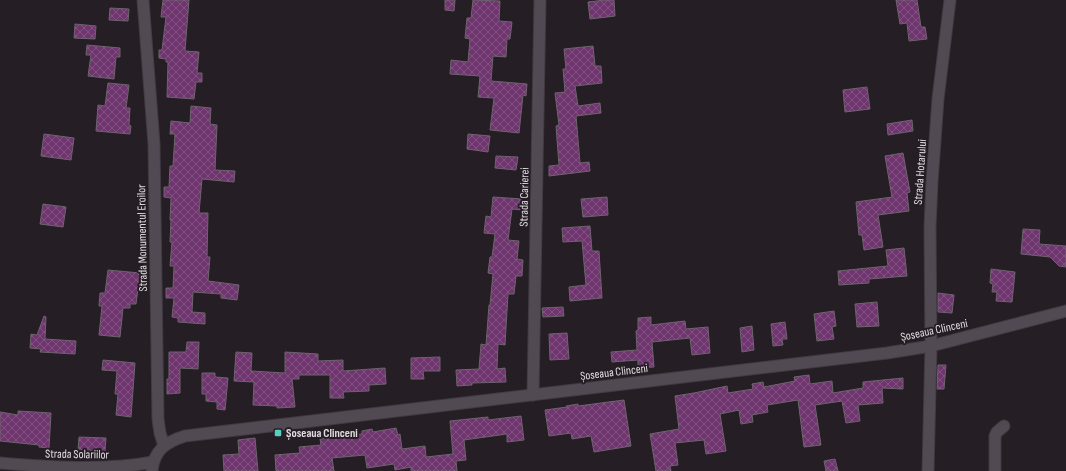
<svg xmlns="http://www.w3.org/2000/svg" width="1066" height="471" viewBox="0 0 1066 471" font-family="'Sofia Sans Condensed',sans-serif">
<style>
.building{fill:url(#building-cross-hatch);stroke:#6d646d}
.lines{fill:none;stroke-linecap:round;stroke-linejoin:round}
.minor-casing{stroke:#413b41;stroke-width:13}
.secondary-casing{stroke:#413b41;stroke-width:13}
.minor{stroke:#524a52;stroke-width:11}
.secondary{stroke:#524a52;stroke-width:11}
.poi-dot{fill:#56cec4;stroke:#251e25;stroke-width:1.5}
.labels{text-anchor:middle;stroke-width:4;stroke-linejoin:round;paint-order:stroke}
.street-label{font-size:12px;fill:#e1dce1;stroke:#251e25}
.poi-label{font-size:12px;font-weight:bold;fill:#e1dce1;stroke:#251e25;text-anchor:start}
</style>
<defs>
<pattern id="building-cross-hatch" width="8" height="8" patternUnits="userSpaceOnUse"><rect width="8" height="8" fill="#6f356f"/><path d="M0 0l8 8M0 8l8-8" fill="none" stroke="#835283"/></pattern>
</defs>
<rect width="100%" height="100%" fill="#251e25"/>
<!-- building -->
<g class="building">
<polygon points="163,0 189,0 185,51 199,52 197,73 202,73 202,82 196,82 194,99 167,97 168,62 166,62 166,59 159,58 159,50 162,50 166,17 161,17"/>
<polygon points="445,0 455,0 454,11 445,10"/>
<polygon points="473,0 500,1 499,21 512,22 510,39 507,39 506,57 493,56 491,81 527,84 526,96 523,95 519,133 490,130 494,98 478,97 480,76 450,74 451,60 468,62 470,39 465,38 467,18 471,18"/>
<polygon points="605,0 614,0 615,16 590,19 588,2"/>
<polygon points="896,0 917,0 921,27 925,27 927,39 909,41 907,23 900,24"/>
<polygon points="110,8 129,9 128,21 109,20"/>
<polygon points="75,24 96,26 95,39 74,38"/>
<polygon points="87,45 120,48 120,57 116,57 114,79 88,76 91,55 86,55"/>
<polygon points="593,46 595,66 601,66 602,83 575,86 578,106 600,103 601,113 576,116 580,163 589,162 590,171 549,176 549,166 559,165 556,126 559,125 555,93 565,92 563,69 566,69 564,49"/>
<polygon points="108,83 129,85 126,108 130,108 129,125 131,126 130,134 96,131 98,105 105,106"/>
<polygon points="867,87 870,109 845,112 843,90"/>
<polygon points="191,106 211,108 210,124 217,125 215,170 235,171 234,182 202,179 199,213 208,213 207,257 210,257 208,281 239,285 237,300 221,298 221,294 193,292 192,312 205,313 205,324 178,322 178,318 172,317 174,298 166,298 166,288 173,288 174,266 170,266 172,242 170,242 171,220 170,220 171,198 164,197 164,187 169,187 170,166 173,166 175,134 170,134 171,121 190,123"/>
<polygon points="912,120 913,131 888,135 887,124"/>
<polygon points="44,134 74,138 71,160 41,156"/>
<polygon points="468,134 490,136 488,152 467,149"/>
<polygon points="903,153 910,192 907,193 909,211 878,215 883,247 864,250 862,235 859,235 856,202 892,197 885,156"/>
<polygon points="496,156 518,157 516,170 495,168"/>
<polygon points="493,197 523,199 522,210 512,209 508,240 519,241 517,259 523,260 522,276 516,276 514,294 508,294 505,345 498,344 497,369 505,368 506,382 472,383 472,385 457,386 456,370 479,369 481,344 486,345 489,305 490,305 493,274 488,273 490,257 492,257 495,234 484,233 486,216 491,217"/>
<polygon points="607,197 608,215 583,217 581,199"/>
<polygon points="43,204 66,207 63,227 40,224"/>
<polygon points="590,226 592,251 599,251 602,298 570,301 569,287 586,285 582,241 563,242 562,228"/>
<polygon points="1023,229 1040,230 1039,244 1066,246 1066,267 1059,266 1050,257 1021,254"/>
<polygon points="904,248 907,276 869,279 869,283 839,285 838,271 888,266 886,250"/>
<polygon points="991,269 1015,272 1012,302 996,301 997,292 992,292 993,284 990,283"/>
<polygon points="108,270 140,273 136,304 130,304 130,308 123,308 120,337 99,335 102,306 99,306 100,293 105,293"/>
<polygon points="938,293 954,295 952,313 938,312"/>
<polygon points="877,302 879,326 857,327 855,304"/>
<polygon points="563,307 564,316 543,317 542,308"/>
<polygon points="834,311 836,326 832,327 834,339 817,341 814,314"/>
<polygon points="44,316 46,317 45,339 76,341 75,354 40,352 41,349 30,348 31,334 37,335"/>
<polygon points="651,317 651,325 685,321 686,329 708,327 710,353 692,355 690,338 652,342 654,367 638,368 638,360 612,362 611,352 637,350 636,331 638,330 638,318"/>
<polygon points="785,322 787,339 782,339 783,345 773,346 771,324"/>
<polygon points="752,326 754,350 742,352 740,328"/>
<polygon points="567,333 569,359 550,360 549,334"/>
<polygon points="187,342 199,342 198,369 180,368 180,393 167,394 167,379 169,379 169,352 186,352"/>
<polygon points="236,352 252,353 251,371 285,373 285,352 318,354 318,361 343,360 343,371 385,368 386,384 369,385 369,391 343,392 344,398 330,398 330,375 299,375 299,379 292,379 295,407 277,408 277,406 253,405 254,382 234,381"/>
<polygon points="440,357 440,371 423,371 424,379 411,379 411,358"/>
<polygon points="103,360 135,363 131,417 116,415 118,394 115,394 117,371 102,370"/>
<polygon points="938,365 946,365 944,389 937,389"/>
<polygon points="202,373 215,373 215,377 228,378 225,410 217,409 217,402 206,401 206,394 202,394"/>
<polygon points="809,375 810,384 832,381 833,393 863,388 863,382 903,378 903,389 882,388 883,403 858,405 860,421 846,423 842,401 815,405 821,445 804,447 798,400 767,405 768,412 752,415 753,422 741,424 739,410 720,414 726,451 706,454 704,440 675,443 678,465 670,466 671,471 656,471 650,434 679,429 675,396 694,393 727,386 728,393 753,389 752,384 763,382 764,387 795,381 794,377"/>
<polygon points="624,400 631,446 594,452 591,436 572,439 571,433 549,436 545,410 567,407 566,406 578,404 578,406"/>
<polygon points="18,411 51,413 49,448 39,447 39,445 0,441 0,412 18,415"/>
<polygon points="521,416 524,440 507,442 507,434 464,440 466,460 456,461 457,471 411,471 411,467 395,470 394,464 367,468 365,455 332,458 334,471 276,471 275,455 300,453 299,447 321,445 320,439 336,437 336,436 362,434 362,431 372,429 373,432 396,428 398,435 400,434 402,449 425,446 426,457 453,454 450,421 488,417 488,420"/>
<polygon points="79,437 106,438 105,451 78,450"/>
<polygon points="255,438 258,471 224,471 223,455 239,454 238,440"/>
<polygon points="835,459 838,471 826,471 824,461"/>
</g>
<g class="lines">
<!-- minor casing -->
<g class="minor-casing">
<g id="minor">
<polyline points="143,0 154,144 158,419 160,433 164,446"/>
<polyline points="533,395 540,0"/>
<path d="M0,463C47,467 107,471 153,462"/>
<polyline points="928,471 931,346 930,227 932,182 938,99 950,0"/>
<polyline points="995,471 995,436 997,432 1004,426"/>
</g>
</g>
<!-- secondary casing -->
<g class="secondary-casing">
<path id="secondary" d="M152,471C154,450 166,442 185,436L887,353L931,346L1066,311"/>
</g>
<!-- minor -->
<use href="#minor" class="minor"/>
<!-- secondary -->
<use href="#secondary" class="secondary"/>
</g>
<!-- markers -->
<rect class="poi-dot" x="274" y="429" width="8" height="8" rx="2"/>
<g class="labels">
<!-- street labels -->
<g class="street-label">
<text transform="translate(920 172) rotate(-86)" y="4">Strada Hotarului</text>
<text transform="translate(524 197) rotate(-89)" y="4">Strada Carierei</text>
<text transform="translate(142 238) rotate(-91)" y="4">Strada Monumentul Eroilor</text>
<text transform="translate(934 330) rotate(-12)" y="4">Șoseaua Clinceni</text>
<text transform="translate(614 372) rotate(-7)" y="4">Șoseaua Clinceni</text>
<text transform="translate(77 454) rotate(1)" y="4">Strada Solariilor</text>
</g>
<!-- poi labels -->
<g class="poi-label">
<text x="286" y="437">Șoseaua Clinceni</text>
</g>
</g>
</svg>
